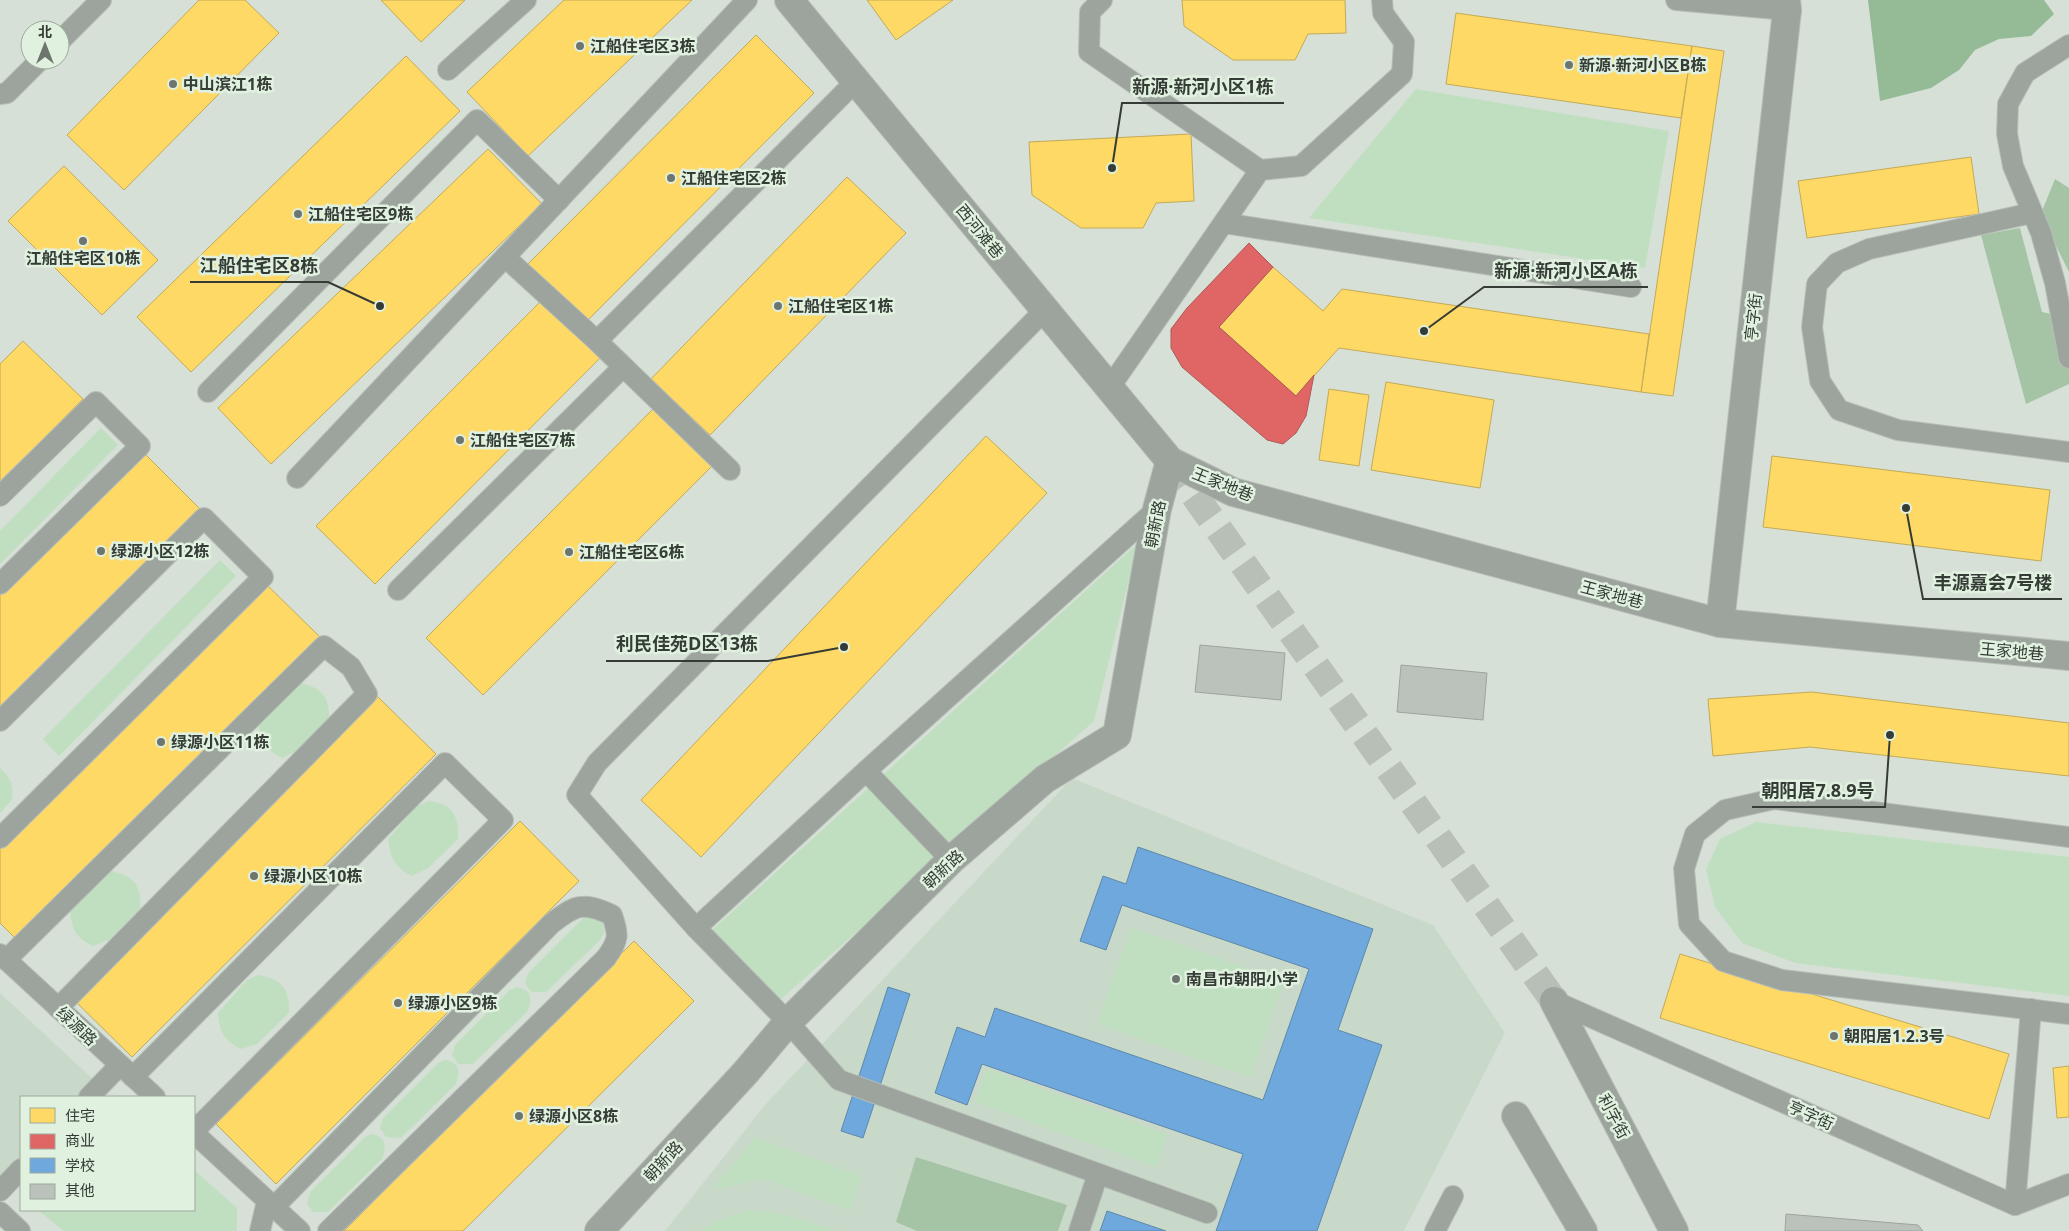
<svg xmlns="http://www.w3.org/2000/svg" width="2069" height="1231" viewBox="0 0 2069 1231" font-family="'Open Sans','Noto Sans SC',sans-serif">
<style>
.built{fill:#c9d9c9}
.green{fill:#c0dfc0}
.forest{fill:#a5c4a6}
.water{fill:#95ba96}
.homes{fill:#ffd966;stroke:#c2aa57}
.shops{fill:#e06666;stroke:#ad5957}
.schools{fill:#6fa8dc;stroke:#5e88aa}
.building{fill:#bbc2bb;stroke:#9da49d}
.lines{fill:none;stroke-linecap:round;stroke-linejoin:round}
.tertiary-tunnel{stroke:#b7bfb7;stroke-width:28;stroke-dasharray:28 14;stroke-linecap:butt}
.service-casing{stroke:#b7beb7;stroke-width:22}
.minor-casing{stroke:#b7beb7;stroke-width:30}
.tertiary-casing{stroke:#b7beb7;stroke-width:30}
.service{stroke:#9da49d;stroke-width:20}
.minor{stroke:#9da49d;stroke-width:28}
.tertiary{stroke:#9da49d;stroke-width:28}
.poi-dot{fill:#6e756e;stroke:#e0f1e0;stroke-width:2}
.labels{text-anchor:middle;stroke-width:5;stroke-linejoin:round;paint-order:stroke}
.poi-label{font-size:16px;font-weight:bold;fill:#353c35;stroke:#e0f1e0;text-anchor:start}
.street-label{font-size:16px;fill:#353c35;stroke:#e0f1e0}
.leader{fill:none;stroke:#353c35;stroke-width:2}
.callout-dot{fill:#353c35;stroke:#e0f1e0;stroke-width:2}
.callout-label{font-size:18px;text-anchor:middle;font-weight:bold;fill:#353c35;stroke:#e0f1e0;stroke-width:5;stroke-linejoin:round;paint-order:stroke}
</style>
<rect width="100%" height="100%" fill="#d7e0d7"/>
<!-- built -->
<g class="built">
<polygon points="1072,778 1433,925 1505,1033 1404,1231 665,1231 765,1105"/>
<polygon points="0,993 95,1081 79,1097 21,1097 21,1159 0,1182"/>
</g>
<!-- green -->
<g class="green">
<polygon points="1416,89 1669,131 1645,268 1309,218"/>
<polygon points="101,428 118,445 0,564 0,531"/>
<polygon points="1138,543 1094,721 780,1000 710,932"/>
<polygon points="220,560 236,576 59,756 43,739"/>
<path d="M299,683C322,687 330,697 329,721L297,751L282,758C264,749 261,741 258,722Z"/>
<path d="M0,768C12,777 13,787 12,800L0,813Z"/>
<path d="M428,801C452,803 459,815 458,839L427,869L411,876C395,867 390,858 388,839L417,806Z"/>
<polygon points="1756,822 2069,857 2069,996 1795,963 1742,943 1715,907 1706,869 1720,839"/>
<path d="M110,871C133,875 142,885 140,909L109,940L93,946C75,937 72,930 70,910Z"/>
<path d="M590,915C599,918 603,922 605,931L600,940L546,992H531L525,983L528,973L583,918Z"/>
<polygon points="1131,928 1284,981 1251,1077 1097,1024"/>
<path d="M258,975C281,978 290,989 289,1013L257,1044L241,1049C223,1040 220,1033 218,1013L247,980Z"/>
<path d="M517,987C532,990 533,1000 527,1012L473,1064H458L452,1055L455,1045L510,990Z"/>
<path d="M445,1060C460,1062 461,1073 455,1085L401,1138L386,1137L380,1128L383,1118L438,1063Z"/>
<polygon points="987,1069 1167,1134 1156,1167 975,1102"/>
<path d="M372,1134C386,1136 387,1149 382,1159L328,1212H313L307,1203L310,1192L365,1137Z"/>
<polygon points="755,1138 862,1176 850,1210 763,1179 712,1190"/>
<polygon points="194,1170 237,1208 237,1231 64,1231 38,1210 194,1210"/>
<path d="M749,1210C784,1213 803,1219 836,1231H699L714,1222Z"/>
</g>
<!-- forest -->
<g class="forest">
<polygon points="2055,179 2069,188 2069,272 2054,242 2042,211"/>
<polygon points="2020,228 2042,312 2069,318 2069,384 2026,404 1981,235"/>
<polygon points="916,1157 1067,1205 1058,1231 917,1231 896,1222"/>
</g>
<!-- water -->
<polygon class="water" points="1868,0 2044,0 2054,14 2031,36 1999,39 1975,50 1959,70 1931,88 1880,101"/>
<!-- homes -->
<g class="homes">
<polygon points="199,0 245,0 279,33 124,190 67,135"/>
<polygon points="381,0 465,0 421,42"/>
<polygon points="564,0 692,0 528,156 467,92"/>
<polygon points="867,0 953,0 896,40"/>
<polygon points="1182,0 1345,0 1346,33 1308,34 1295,60 1233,60 1184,26"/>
<polygon points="1456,13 1692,46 1681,118 1446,84"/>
<polygon points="756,35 814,93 586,322 528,264"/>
<polygon points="1692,46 1724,51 1673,396 1641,392"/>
<polygon points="406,56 460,111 191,372 137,317"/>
<polygon points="1191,134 1194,201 1156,203 1143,228 1081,228 1032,195 1029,142"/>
<polygon points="488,149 542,204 271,464 218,408"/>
<polygon points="1971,157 1979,214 1807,238 1798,181"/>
<polygon points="64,166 158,260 102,315 8,221"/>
<polygon points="847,177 906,233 710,435 651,379"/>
<polygon points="1273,267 1323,311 1342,289 1649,334 1641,392 1339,348 1296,396 1219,327"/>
<polygon points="545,297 603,355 375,584 316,526"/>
<polygon points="23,341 83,399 0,482 0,364"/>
<polygon points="1386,382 1494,400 1480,488 1371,470"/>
<polygon points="1329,389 1369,395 1359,466 1319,460"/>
<polygon points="654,408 712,466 483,695 426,638"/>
<polygon points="986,436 1047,493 701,857 641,800"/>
<polygon points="142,451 201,510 0,711 0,593"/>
<polygon points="1772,456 2050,490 2041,561 1763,527"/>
<polygon points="263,581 323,640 20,943 0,923 0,844"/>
<polygon points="1812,692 2069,723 2069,776 1810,747 1713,756 1708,699"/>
<polygon points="376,695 436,754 132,1057 72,998"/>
<polygon points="520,821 579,881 276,1184 216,1124"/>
<polygon points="634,941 694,1001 463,1231 344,1231"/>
<polygon points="1680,954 2009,1054 1989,1119 1660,1018"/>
<polygon points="2069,1066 2069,1117 2057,1118 2053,1068"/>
</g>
<!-- shops -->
<polygon class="shops" points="1249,243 1273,267 1219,327 1296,396 1314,375 1306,416 1296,433 1283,444 1267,440 1182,367 1171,348 1171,329 1187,308"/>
<!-- schools -->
<g class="schools">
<polygon points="1138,847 1373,929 1338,1030 1382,1045 1317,1231 1216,1231 1243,1154 982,1064 967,1105 935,1093 957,1027 985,1037 995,1008 1263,1100 1309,969 1122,905 1106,950 1080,941 1103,876 1126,884"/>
<polygon points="888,987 910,994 863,1138 841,1131"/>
<polygon points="1107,1211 1166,1231 1100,1231"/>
</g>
<!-- building -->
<g class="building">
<polygon points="1200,645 1285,653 1281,700 1195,692"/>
<polygon points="1401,665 1487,673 1483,720 1397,712"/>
<polygon points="1786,1214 1918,1225 1923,1231 1785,1231"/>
</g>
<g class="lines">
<!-- tertiary-tunnel -->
<polyline class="tertiary-tunnel" points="1170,461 1554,1001"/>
<!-- service casing -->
<g class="service-casing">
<g id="service">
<polyline points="1102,0 1090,12 1089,52 1260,170"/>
<polyline points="1676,0 1787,10"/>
<polyline points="60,41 101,0"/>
<polyline points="2069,45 2025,73 2008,104 2007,134 2013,166 2041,233 2055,283 2069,358"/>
<polyline points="448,70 526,0"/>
<polyline points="0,94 7,93 40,60"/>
<polyline points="2032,213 1869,249 1837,263 1817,284 1812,327 1820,381 1839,410 1898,430 2069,452"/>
<polyline points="1224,223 1631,287"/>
<polyline points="505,257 597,341 730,470"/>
<polyline points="597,341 856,81"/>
<polyline points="1110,387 1260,170 1301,166 1402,74 1404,42 1383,13 1382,0"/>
<polyline points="208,392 477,120 559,200"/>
<polyline points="297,478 747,0"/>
<polyline points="0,496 96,402 140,446 0,584"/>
<polyline points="1157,509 866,771 696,928 788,1022 839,1080 1207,1213"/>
<polyline points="398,590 623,367"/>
<polyline points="0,721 204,518 263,577 0,838"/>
<polyline points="866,771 951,860"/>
<polyline points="2069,837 1774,799 1725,810 1695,834 1684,869 1689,924 1723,961 1782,980 2069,1014"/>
<polyline points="696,928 577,795 597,763 1045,310"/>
<polyline points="0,954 155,1097"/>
<polyline points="6,960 324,646 351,667 367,694 58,1008"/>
<polyline points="1554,1001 2015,1205 2069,1184"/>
<polyline points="133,1077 445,763 503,820 194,1131"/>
<polyline points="89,1097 120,1065"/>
<polyline points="194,1133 300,1231"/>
<polyline points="0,1191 21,1169"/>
<polyline points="2015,1205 2031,1009"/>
<path d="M274,1207L551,924C575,905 582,901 612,915C619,935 619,940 606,958L328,1231"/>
<polyline points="0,1212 20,1231"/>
<polyline points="260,1231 267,1201"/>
<polyline points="1079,1231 1098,1174"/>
<polyline points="1435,1231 1453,1196"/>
</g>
</g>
<!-- minor casing -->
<g class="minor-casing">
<g id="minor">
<polyline points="1720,623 1787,10"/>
<polyline points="1516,1116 1583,1231"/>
</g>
</g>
<!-- tertiary casing -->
<g class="tertiary-casing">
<g id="tertiary">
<polyline points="789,0 1170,461 1233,492 1720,623 2069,656"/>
<polyline points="1786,0 1787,10"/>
<polyline points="1554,1001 1674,1231"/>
<polyline points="599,1231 746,1072 788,1022 951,860 1045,779 1117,735 1157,509 1170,461"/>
</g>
</g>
<!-- service -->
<use href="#service" class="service"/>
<!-- minor -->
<use href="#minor" class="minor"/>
<!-- tertiary -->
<use href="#tertiary" class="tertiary"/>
</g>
<!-- markers -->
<g class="poi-dot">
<circle cx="580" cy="46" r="5"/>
<circle cx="1569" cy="65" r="5"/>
<circle cx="173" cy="84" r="5"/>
<circle cx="671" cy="178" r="5"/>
<circle cx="298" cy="214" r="5"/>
<circle cx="83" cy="241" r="5"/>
<circle cx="778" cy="306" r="5"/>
<circle cx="460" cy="440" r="5"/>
<circle cx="101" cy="551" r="5"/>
<circle cx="569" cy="552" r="5"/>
<circle cx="161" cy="742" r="5"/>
<circle cx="254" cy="876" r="5"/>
<circle cx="1176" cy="979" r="5"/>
<circle cx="398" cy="1003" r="5"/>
<circle cx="1834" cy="1036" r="5"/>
<circle cx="519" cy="1116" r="5"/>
</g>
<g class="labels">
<!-- poi labels -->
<g class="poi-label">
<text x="590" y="52">江船住宅区3栋</text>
<text x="1579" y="71">新源·新河小区B栋</text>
<text x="183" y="90">中山滨江1栋</text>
<text x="681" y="184">江船住宅区2栋</text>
<text x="308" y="220">江船住宅区9栋</text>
<text x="83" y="264" text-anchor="middle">江船住宅区10栋</text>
<text x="788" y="312">江船住宅区1栋</text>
<text x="470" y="446">江船住宅区7栋</text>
<text x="111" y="557">绿源小区12栋</text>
<text x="579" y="558">江船住宅区6栋</text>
<text x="171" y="748">绿源小区11栋</text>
<text x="264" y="882">绿源小区10栋</text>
<text x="1186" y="985">南昌市朝阳小学</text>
<text x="408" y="1009">绿源小区9栋</text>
<text x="1844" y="1042">朝阳居1.2.3号</text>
<text x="529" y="1122">绿源小区8栋</text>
</g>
<!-- street labels -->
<g class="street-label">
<text transform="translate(980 231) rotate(51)" y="6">西河滩巷</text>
<text transform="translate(1753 317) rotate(-84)" y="6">亨字街</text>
<text transform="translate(1223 484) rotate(22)" y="6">王家地巷</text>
<text transform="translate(1155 524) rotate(-79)" y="6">朝新路</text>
<text transform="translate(1612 594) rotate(15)" y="6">王家地巷</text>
<text transform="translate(2012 651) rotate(5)" y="6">王家地巷</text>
<text transform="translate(943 869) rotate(-43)" y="6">朝新路</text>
<text transform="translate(77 1026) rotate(43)" y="6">绿源路</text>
<text transform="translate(1811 1115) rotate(24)" y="6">亨字街</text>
<text transform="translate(1614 1116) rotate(62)" y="6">利字街</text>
<text transform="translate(663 1161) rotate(-47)" y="6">朝新路</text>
</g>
</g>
<!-- callouts -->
<path class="leader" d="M1112 168L1122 103H1284M380 306L328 282H190M1424 331L1484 287H1648M1906 508L1923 599H2062M844 647L768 661H606M1890 735L1885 807H1752"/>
<g class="callout-dot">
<circle cx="1112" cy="168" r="5"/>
<circle cx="380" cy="306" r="5"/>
<circle cx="1424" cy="331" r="5"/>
<circle cx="1906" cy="508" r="5"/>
<circle cx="844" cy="647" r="5"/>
<circle cx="1890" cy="735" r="5"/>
</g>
<g class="callout-label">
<text x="1203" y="93">新源·新河小区1栋</text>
<text x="259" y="272">江船住宅区8栋</text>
<text x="1566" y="277">新源·新河小区A栋</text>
<text x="1993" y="589">丰源嘉会7号楼</text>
<text x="687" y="650">利民佳苑D区13栋</text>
<text x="1818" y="797">朝阳居7.8.9号</text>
</g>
<!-- legend -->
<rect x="20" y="1096" width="175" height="115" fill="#e0f1e0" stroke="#9ca99c"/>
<rect x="30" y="1108" width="25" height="15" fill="#ffd966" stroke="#9ca99c"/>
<text x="65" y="1121" font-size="15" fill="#353c35">住宅</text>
<rect x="30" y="1134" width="25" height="15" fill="#e06666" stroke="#9ca99c"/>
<text x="65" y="1146" font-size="15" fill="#353c35">商业</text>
<rect x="30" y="1158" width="25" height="15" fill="#6fa8dc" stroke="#9ca99c"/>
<text x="65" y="1171" font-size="15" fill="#353c35">学校</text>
<rect x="30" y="1184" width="25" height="15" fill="#bbc2bb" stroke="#9ca99c"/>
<text x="65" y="1196" font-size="15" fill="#353c35">其他</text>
<!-- north arrow -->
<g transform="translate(45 45)"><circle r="24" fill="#e0f1e0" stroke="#9ca99c"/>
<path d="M0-4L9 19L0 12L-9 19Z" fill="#6e756e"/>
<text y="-8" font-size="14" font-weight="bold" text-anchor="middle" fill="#353c35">北</text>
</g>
</svg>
